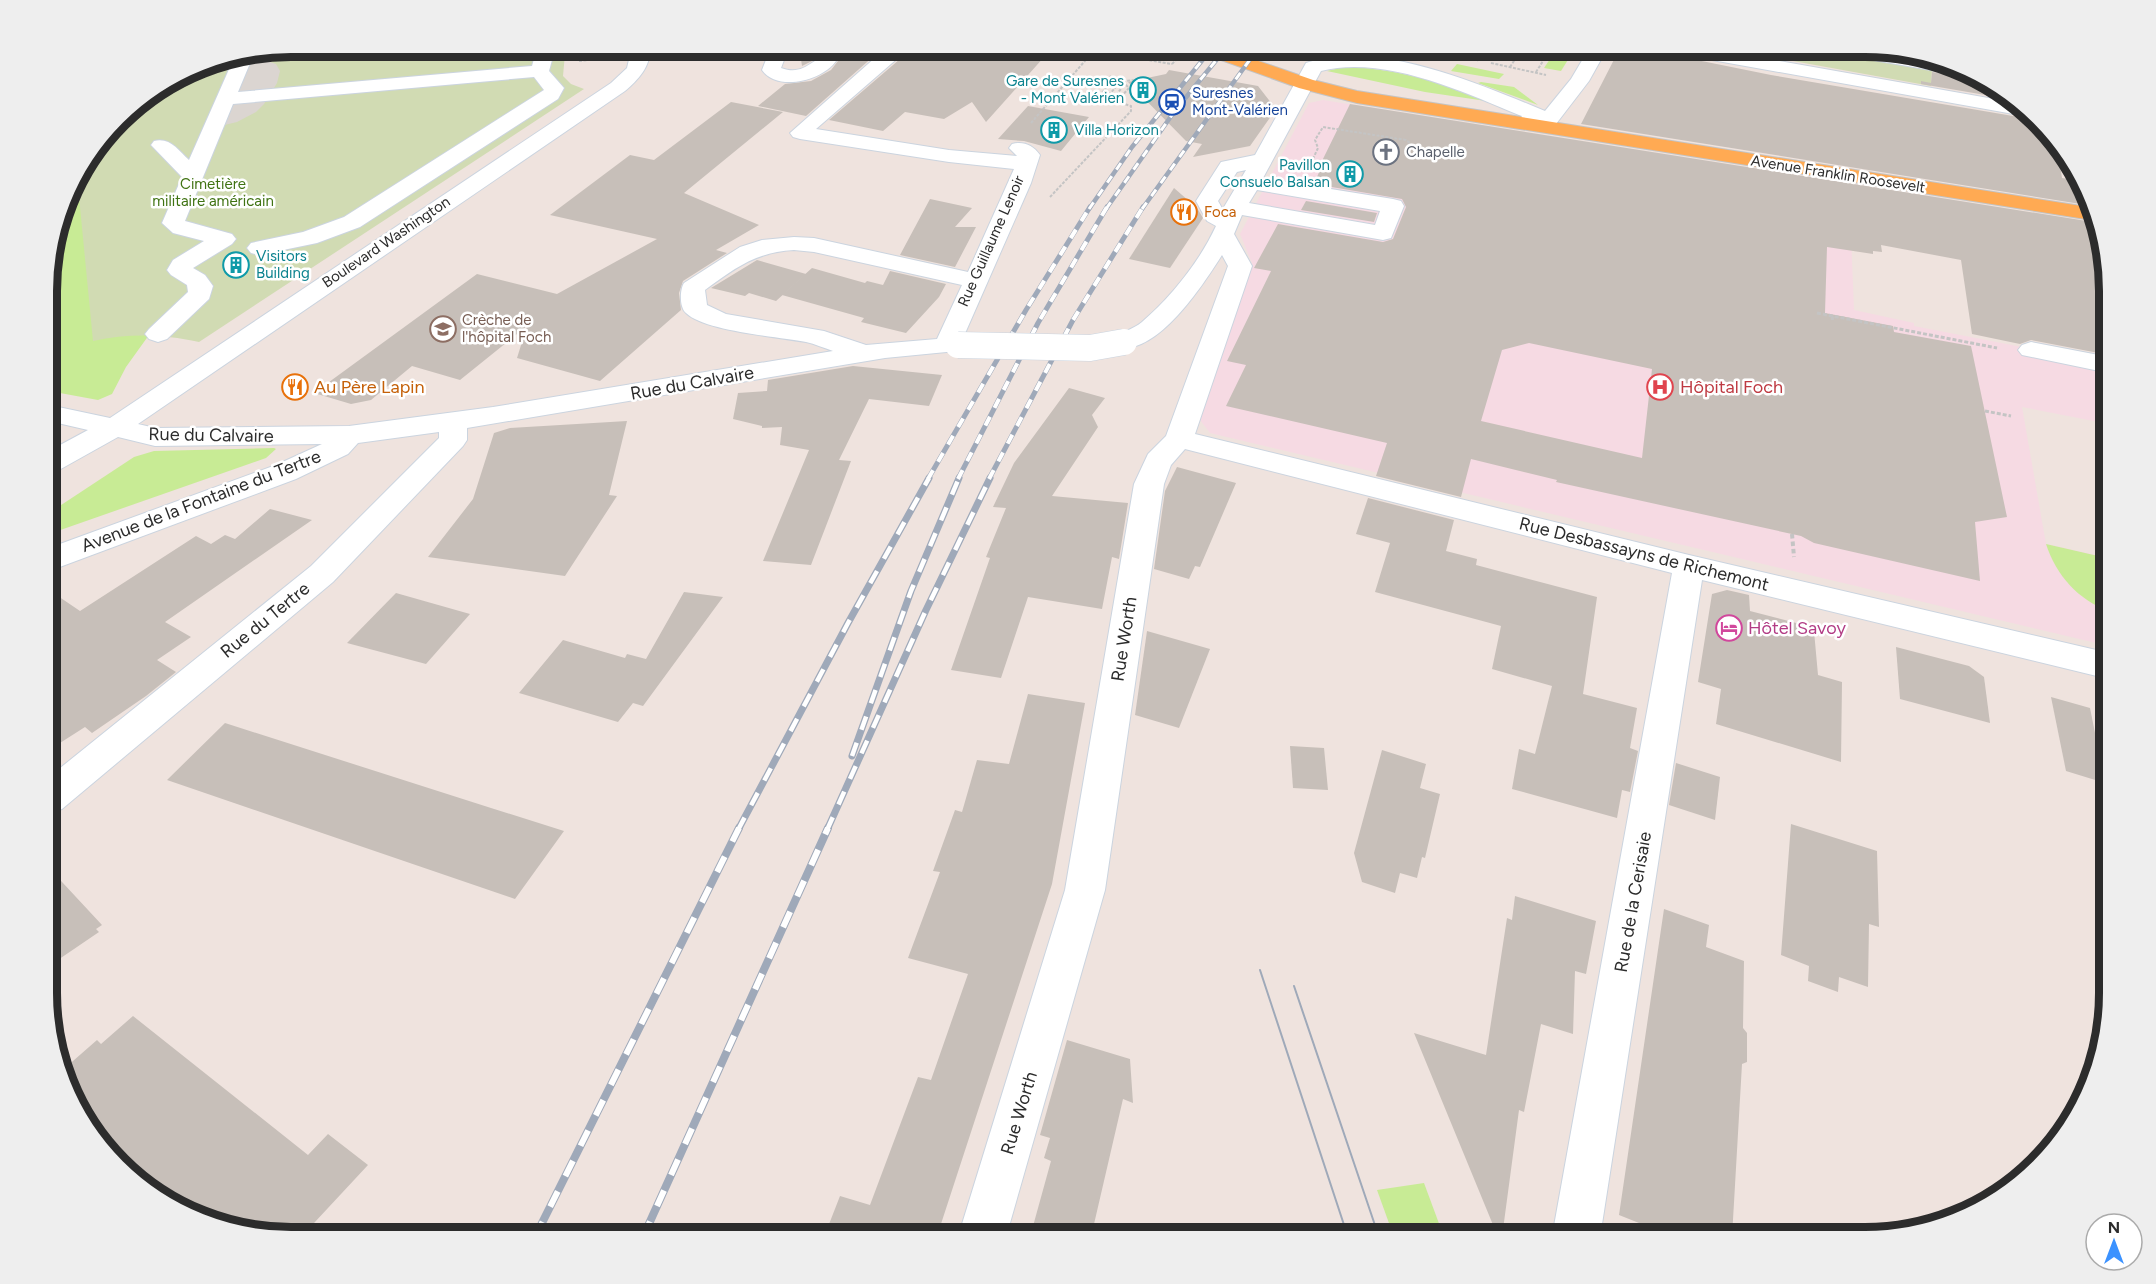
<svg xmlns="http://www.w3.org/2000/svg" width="2156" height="1284" viewBox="0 0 2156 1284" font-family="Figtree,sans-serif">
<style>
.medical{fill:#f6dae3}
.green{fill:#c8eb95}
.cemetery{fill:#d1dbb3}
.plaza{fill:#dbd5d1}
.building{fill:#c7bfb9;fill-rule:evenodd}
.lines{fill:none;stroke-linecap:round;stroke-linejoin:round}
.minor-casing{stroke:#cbd4df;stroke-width:2}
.major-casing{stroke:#c4c4c4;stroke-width:2}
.path-far2{stroke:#c4c4c4;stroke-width:2;stroke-dasharray:3 1.5;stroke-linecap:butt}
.path-far1{stroke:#c4c4c4;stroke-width:3;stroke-dasharray:4 2;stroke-linecap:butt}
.path{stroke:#c4c4c4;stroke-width:4;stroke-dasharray:4.5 3;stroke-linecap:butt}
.minor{fill:#fff;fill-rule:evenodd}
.major{fill:#ffaa53;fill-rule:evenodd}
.tram{stroke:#9fa9b9;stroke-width:2}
.rail-far3-casing{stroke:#9fa9b9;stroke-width:4.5}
.rail-far2-casing{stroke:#9fa9b9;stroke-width:5}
.rail-far1-casing{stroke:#9fa9b9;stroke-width:7}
.rail-casing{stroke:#9fa9b9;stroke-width:8}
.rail-far3{stroke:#fff;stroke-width:3;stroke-dasharray:8;stroke-linecap:butt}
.rail-far2{stroke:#fff;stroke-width:4;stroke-dasharray:10;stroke-linecap:butt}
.rail-far1{stroke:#fff;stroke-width:4.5;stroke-dasharray:14;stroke-linecap:butt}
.rail{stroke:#fff;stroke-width:6;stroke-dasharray:17;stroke-linecap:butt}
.minor-bridge-casing{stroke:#cbd4df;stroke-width:27;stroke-linecap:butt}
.path-bridge{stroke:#c4c4c4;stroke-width:2;stroke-dasharray:3 1.5;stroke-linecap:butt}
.minor-bridge{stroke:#fff;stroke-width:26}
.labels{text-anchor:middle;stroke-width:5;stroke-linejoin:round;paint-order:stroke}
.far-culture-label{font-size:15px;fill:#0d838f;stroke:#fff;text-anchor:end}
.far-transit-label{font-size:15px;fill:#164399;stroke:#fff;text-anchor:start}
.far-worship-label{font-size:15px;fill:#5b616d;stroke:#fff;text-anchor:start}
.far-street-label{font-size:15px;fill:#2c2c2c;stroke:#fff}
.far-park-label{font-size:15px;fill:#407313;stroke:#fff}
.far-food-label{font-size:15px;fill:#c56008;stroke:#fff;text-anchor:start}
.far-education-label{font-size:15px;fill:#785e54;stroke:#fff;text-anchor:start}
.street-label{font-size:18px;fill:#2c2c2c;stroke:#fff}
.food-label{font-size:18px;fill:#c56008;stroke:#fff;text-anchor:start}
.health-label{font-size:18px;fill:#be3a42;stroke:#fff;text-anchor:start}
.hotel-label{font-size:18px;fill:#b23c85;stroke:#fff;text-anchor:start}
.rim{fill:none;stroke:#2c2c2c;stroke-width:8}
</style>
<rect width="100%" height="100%" fill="#efe3de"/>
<!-- medical -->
<polygon class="medical" points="1323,100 1849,185 1854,310 1914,323 1914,326 2027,348 2109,368 2109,424 2022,407 2046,544 2109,558 2109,646 1210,433 1200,420 1252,263 1240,234 1309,103"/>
<!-- green -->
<g class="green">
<polygon points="1558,47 1576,47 1561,71 1544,68"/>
<polygon points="1457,64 1504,74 1499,79 1451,71"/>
<path d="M1344,67C1393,67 1442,84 1489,98L1486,101L1425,92L1327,71Z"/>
<polygon points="1481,82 1514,87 1538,105 1478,83"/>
<polygon points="130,107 154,328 126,367 112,394 98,400 49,391 49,259 72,183"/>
<polygon points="274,448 276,449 266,458 49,534 49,513 134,457 154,451"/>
<path d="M2046,544L2107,558L2109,565V611C2078,600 2056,575 2046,544Z"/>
<polygon points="1424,1183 1444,1237 1394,1237 1377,1190"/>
</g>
<!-- cemetery -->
<g class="cemetery">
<path d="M291,47H571L565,54L563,76L571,84L584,89L199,342C162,334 130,333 93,341L77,176L130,107L198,65Z"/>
<path d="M1780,47C1851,47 1925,43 1989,81L1932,70L1931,86L1776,58Z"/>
</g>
<!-- plaza -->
<polygon class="plaza" points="245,60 267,61 276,64 280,71 277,83 264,104 256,112 237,122 212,128"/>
<!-- building -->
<g class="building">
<polygon points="799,46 985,46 1045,56 986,122 972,102 944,119 905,112 883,131 829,120 900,59 903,52 899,47 884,47 806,116 758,106 785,84 811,81 831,70 838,61 834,55 826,54 802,66"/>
<polygon points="1621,46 1662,46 1665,52 1672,55 1771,75 2019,117 2026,115 2057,145 2062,178 2081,181 2093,206 1581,124"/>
<polygon points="1711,46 1780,46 1776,58"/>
<polygon points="1169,70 1258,86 1276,109 1250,146 1193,157 1202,144 1186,141 1128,82 1166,74"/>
<polygon points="1932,72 1989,81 2009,99 1921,84 1921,81 1931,83"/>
<polygon points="731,102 783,112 684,193 759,225 716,250 727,253 683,281 679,293 681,310 600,381 517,358 527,326 460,380 412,366 371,400 351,404 314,393 477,274 557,294 657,239 550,215 630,155 654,160"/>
<path d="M1350,104L2099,223L2109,275V355L2031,340L2020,344L1972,334L1961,260L1881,245L1882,252L1873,251V254L1827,247L1825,313L1893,326L1894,332L1971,346L2007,517L1975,522L1980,581L1814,543L1801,536L1556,482L1557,480L1471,459L1461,497L1376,476L1387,443L1226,406L1246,365L1227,361L1271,271L1254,268L1278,224L1383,242L1393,239L1406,207L1402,199L1314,184L1323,163H1321ZM1529,343L1652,369L1642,458L1481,421L1502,350Z"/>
<polygon points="1028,106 1089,117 1061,151 1024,141 998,139"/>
<polygon points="1174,188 1197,208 1203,218 1170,268 1129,259"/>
<polygon points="930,199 972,208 955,227 976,227 955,267 900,255"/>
<polygon points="1306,201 1377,213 1374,222 1301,210"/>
<polygon points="757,260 806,274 776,301 749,293 745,296 711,288"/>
<polygon points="812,268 865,283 867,281 883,285 890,271 946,284 939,297 906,333 861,322 864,318 782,295"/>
<polygon points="853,366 942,375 929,406 869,399 839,460 851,461 811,565 763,561 809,450 780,445 782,427 762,428 762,426 733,419 738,393 767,391 768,380"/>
<polygon points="1069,388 1105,398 1092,415 1098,427 1052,496 1128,503 1119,559 1112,557 1102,609 1028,597 1001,678 951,670 990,558 986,557 1006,508 993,507 1014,463"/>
<polygon points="627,421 609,495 617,496 565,576 428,557 473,499 494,433 510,428"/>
<polygon points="1177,467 1236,483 1200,567 1195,566 1189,579 1154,569 1165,491"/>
<polygon points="1368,498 1454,520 1446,551 1477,559 1476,565 1597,597 1583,694 1637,708 1630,748 1638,751 1630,792 1622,790 1617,818 1512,789 1519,749 1535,754 1552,686 1492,669 1501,626 1375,592 1390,543 1356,534"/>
<polygon points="270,509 312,520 165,622 191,637 157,660 176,672 146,696 92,733 85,727 49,750 49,590 80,611 196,536 211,544 225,535 235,539"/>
<polygon points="1727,590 1749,595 1750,611 1800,624 1801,628 1814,631 1818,675 1842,682 1841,762 1716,724 1721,689 1698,682 1712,594"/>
<polygon points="684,592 723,597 643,706 633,703 618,722 519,693 563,640 625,658 627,654 646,659"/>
<polygon points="396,593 470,614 426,664 347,643"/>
<polygon points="1147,631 1210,649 1179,728 1135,715"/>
<polygon points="1896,647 1969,666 1984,677 1990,723 1900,699"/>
<polygon points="1028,694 1085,703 1052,884 940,1227 949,1230 948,1237 824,1237 840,1196 870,1205 918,1077 931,1080 968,974 908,958 940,872 933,871 955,810 962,812 977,760 1009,764"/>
<polygon points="2051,697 2090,708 2105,783 2066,771"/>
<polygon points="225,723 491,808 564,831 515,899 167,780"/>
<polygon points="1290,746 1324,748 1328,790 1293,788"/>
<polygon points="1382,750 1426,764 1420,788 1440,794 1425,858 1422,857 1417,878 1400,873 1395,893 1362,882 1354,853"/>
<polygon points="1676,763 1720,777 1715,820 1669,805"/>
<polygon points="1791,824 1877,851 1879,927 1869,924 1868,987 1839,977 1838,992 1808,981 1809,966 1781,955"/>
<polygon points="49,868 102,925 96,929 99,932 49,966"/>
<polygon points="1515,896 1596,921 1586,974 1575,971 1573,1034 1541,1024 1524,1112 1519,1110 1502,1237 1498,1237 1414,1033 1486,1055 1507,918 1512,920"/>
<polygon points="1664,909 1709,925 1706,947 1744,961 1743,1028 1747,1033 1747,1062 1742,1064 1732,1237 1674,1237 1619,1215"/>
<polygon points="133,1016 308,1155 328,1134 368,1165 301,1237 227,1229 168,1205 88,1129 65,1068 97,1040 101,1044"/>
<polygon points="1067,1040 1130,1059 1133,1103 1123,1099 1091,1237 1030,1237 1051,1161 1044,1158 1050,1138 1040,1135"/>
</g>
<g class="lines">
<!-- minor casing -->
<g class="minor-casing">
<g id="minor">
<path d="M544,47H562L552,60L549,71L564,88L558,99L360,227L317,243L259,255L251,253L247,248L251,243L303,232L344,217L544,90L534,77L233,104L185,221L232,234L236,239L232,244L193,268L205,275L213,286L209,299L167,339L158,342L149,339L145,334L149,329L188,292L187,285L171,275L167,270L173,260L204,241L173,233L162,223L182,177L151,145L154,141C170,137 178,150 189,160L234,58L252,54L253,56L238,92L532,66L534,59Z"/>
<path d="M632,47H650C651,66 639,79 625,91L138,424L155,428L349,426L493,407L833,351C824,348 815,344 806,342C779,337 704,331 686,313C679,307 680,289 684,283L740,247L762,240L794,237L814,238L968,272L1014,169L949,162L800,139L793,137L790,133L885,49H899L901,53L899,57L816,129L949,150L1017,156L1009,148L1012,144C1023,141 1033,145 1040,155L1031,183L963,338L967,340L971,345L967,350L885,358L467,428V440L463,446L333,582L62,809L49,813V777L311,566L439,438V432L358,443L348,454L296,479L49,571V548L276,465L322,444L155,446L118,437L59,470L49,472V451L88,430L49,421V405L110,418L611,83L627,68ZM794,250L814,252L962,285L937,339L866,345L824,331L726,314L707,305L705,290C735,268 756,252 794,250Z"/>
<path d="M771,47H789L781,68C808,78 813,52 834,57L836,61C822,81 777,92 762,70Z"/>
<path d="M1590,47H1608L1589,81L1556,124H1522L1519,120L1522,116L1519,115C1461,91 1383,55 1321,71L1263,178L1393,199L1401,201L1404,206L1391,238L1383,240L1242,215L1234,234L1252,266L1195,434L1689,555L2109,653V679L1702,580L1600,1237H1552L1672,573L1185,449L1171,465L1164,484L1105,890L1006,1237H958L1065,890L1134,484L1148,454L1166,436L1228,266L1222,255C1203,285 1156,358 1115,347L1111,342C1118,332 1133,330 1142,322C1171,297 1200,261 1216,226L1207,221L1196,201L1221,162L1255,155L1306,63C1316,60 1327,56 1338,56C1402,51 1487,87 1545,111L1571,79ZM1246,170L1224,207L1223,210L1218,201L1237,172ZM1257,190L1380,211L1375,225L1249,203Z"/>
<polygon points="1664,47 1701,47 2011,102 2024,114 2019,115 1673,53 1667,51"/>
<path d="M1824,47C1870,42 1929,55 1972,73L1965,76L1833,53L1827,51Z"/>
<polygon points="2031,342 2109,357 2109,373 2022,355 2018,350 2022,345"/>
</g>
</g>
<!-- major casing -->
<g class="major-casing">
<polygon id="major" points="1193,47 1218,47 1313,80 1357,91 2094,208 2098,221 1357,103 1299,88 1196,51"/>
</g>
<!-- path-far2 -->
<g class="path-far2">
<polyline points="1138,55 1172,60 1174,57"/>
<polyline points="1136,58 1172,64"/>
<polyline points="579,61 605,58"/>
<polyline points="1477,61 1486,47"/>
<polyline points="1491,63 1546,75"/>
<polyline points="1510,67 1523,47"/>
<polyline points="1536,72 1552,47"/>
<polyline points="1111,76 1105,83 1107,87 1101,94 1108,96 1115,88 1113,86 1118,85 1121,89 1114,97 1120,98 1129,88 1122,81 1137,80"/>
<polyline points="1101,94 1101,98 1121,103"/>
<polyline points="1143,101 1146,101"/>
<polyline points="1199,103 1212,87"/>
<polyline points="1192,112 1194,110"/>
<polyline points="1031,123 1097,47"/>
<polyline points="1311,163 1318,148 1315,140 1323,127 1406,140 1411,144"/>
<polyline points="1050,197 1131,111 1131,106 1121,103 1120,98"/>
</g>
<!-- path-far1 -->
<g class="path-far1">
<polyline points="1817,313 1997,348"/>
<polyline points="1832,316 1833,322"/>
<polyline points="1985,411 2011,416"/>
</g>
<!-- path -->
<polyline class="path" points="1792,534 1794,557"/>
<!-- minor -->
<use href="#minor" class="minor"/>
<!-- major -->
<use href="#major" class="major"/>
<!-- tram -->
<g class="tram">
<polyline points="1260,970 1348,1237"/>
<polyline points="1294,986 1379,1237"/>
</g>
<!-- rail-far3 casing -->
<g class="rail-far3-casing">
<g id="rail-far3">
<polyline points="1089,209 1132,147 1213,47"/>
<polyline points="1106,209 1174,112 1227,47"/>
<polyline points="1142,209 1259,47"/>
</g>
</g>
<!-- rail-far2 casing -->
<g class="rail-far2-casing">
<g id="rail-far2">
<polyline points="928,479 1026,310 1090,207"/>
<polyline points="958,479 1038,323 1107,207"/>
<polyline points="989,479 1073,320 1143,207"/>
</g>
</g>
<!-- rail-far1 casing -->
<g class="rail-far1-casing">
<g id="rail-far1">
<polyline points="852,756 911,591 959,478"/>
<polyline points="738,830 848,623 929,478"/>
<polyline points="827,830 926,610 990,478"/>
</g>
</g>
<!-- rail casing -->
<g class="rail-casing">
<g id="rail">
<polyline points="535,1237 739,828"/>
<polyline points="643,1237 828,828"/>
</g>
</g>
<!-- rail-far3 -->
<use href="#rail-far3" class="rail-far3"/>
<!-- rail-far2 -->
<use href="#rail-far2" class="rail-far2"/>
<!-- rail-far1 -->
<use href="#rail-far1" class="rail-far1"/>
<!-- rail -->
<use href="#rail" class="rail"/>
<!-- minor-bridge casing -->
<g class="minor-bridge-casing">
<polyline id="minor-bridge" points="958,345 1090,348 1124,342"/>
</g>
<!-- path-bridge -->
<polyline class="path-bridge" points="1172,64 1189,47"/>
<!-- minor-bridge -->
<use href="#minor-bridge" class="minor-bridge"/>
</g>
<!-- icons -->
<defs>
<g id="building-ring" transform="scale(1.35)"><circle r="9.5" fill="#fff" stroke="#0f9aa8" stroke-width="1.5"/><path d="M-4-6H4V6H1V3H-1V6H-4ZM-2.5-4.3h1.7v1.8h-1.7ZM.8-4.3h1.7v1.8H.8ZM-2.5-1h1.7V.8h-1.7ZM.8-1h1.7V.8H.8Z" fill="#0f9aa8"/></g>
<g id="station-ring" transform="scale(1.35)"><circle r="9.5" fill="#fff" stroke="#1a4fb4" stroke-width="1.5"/><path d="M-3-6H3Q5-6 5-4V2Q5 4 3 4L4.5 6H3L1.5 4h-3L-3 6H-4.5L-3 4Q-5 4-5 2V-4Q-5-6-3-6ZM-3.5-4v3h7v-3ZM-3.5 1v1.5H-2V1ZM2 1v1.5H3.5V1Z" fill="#1a4fb4"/></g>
<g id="church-ring" transform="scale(1.35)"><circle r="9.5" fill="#fff" stroke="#6b7280" stroke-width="1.5"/><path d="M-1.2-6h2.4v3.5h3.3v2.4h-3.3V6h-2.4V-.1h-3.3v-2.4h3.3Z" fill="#6b7280"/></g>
<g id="restaurant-ring" transform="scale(1.35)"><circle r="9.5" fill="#fff" stroke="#e8710a" stroke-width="1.5"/><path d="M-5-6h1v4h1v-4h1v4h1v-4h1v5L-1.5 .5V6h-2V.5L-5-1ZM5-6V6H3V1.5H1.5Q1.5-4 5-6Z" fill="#e8710a"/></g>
<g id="school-ring" transform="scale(1.35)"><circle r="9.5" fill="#fff" stroke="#8d6e63" stroke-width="1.5"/><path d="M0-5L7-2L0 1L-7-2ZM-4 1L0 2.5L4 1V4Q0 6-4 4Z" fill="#8d6e63"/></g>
<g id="hospital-ring" transform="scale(1.35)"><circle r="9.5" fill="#fff" stroke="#e0444e" stroke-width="1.5"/><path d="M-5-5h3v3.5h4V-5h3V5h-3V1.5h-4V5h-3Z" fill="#e0444e"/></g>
<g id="hotel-ring" transform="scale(1.35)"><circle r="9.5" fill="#fff" stroke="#d1479c" stroke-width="1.5"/><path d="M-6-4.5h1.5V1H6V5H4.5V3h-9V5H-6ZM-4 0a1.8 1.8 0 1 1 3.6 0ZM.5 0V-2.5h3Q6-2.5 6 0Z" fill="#d1479c"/></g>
</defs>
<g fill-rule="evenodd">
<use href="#building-ring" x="1143" y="90"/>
<use href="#station-ring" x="1172" y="102"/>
<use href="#building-ring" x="1054" y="130"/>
<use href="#church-ring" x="1386" y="152"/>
<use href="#building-ring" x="1350" y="174"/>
<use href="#restaurant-ring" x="1184" y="212"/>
<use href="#building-ring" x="236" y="265"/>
<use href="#school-ring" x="443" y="329"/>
<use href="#restaurant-ring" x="295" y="387"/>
<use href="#hospital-ring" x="1660" y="387"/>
<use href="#hotel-ring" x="1729" y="628"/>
</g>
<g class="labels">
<!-- far-culture labels -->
<g class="far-culture-label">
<text x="1124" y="86">Gare de Suresnes<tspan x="1124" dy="17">- Mont Valérien</tspan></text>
<text x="1074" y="135" text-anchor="start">Villa Horizon</text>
<text x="1330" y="170">Pavillon<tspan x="1330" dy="17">Consuelo Balsan</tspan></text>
<text x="256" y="261" text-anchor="start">Visitors<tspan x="256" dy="17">Building</tspan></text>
</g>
<!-- far-transit labels -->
<g class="far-transit-label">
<text x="1192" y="98">Suresnes<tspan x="1192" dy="17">Mont-Valérien</tspan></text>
</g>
<!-- far-worship labels -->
<g class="far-worship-label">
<text x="1406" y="157">Chapelle</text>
</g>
<!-- far-street labels -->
<g class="far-street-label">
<text transform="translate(1838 174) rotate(9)" y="5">Avenue Franklin Roosevelt</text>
<text transform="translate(991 241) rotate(-66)" y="5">Rue Guillaume Lenoir</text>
<text transform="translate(386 242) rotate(-34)" y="5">Boulevard Washington</text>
</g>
<!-- far-park labels -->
<g class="far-park-label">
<text x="213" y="189">Cimetière<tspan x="213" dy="17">militaire américain</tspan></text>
</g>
<!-- far-food labels -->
<g class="far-food-label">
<text x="1204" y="217">Foca</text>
</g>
<!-- far-education labels -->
<g class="far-education-label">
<text x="462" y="325">Crèche de<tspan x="462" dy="17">l'hôpital Foch</tspan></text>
</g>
<!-- street labels -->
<g class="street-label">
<text transform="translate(692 383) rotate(-10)" y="6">Rue du Calvaire</text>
<text transform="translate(211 435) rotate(1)" y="6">Rue du Calvaire</text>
<text transform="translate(201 501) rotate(-21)" y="6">Avenue de la Fontaine du Tertre</text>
<text transform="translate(1644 554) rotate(14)" y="6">Rue Desbassayns de Richemont</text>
<text transform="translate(265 620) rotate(-39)" y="6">Rue du Tertre</text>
<text transform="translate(1124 639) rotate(-81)" y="6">Rue Worth</text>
<text transform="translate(1633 902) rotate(-80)" y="6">Rue de la Cerisaie</text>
<text transform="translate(1019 1113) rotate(-73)" y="6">Rue Worth</text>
</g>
<!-- food labels -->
<g class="food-label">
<text x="314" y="393">Au Père Lapin</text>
</g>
<!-- health labels -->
<g class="health-label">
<text x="1680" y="393">Hôpital Foch</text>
</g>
<!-- hotel labels -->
<g class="hotel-label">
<text x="1748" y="634">Hôtel Savoy</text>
</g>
</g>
<!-- crop -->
<path d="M0 0H2156V1284H0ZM291 57H1865A234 234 0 0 1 2099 291V993A234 234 0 0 1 1865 1227H291A234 234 0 0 1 57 993V291A234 234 0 0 1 291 57Z" fill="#eee" fill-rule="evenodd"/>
<path class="rim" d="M291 57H1865A234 234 0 0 1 2099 291V993A234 234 0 0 1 1865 1227H291A234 234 0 0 1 57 993V291A234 234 0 0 1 291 57Z"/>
<!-- north arrow -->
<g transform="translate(2114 1242)"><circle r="28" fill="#ffffff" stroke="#ababab" stroke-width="1.5"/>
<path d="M0-4.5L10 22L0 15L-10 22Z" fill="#3b92ff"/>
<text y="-9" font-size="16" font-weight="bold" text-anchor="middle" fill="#2c2c2c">N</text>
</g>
</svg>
